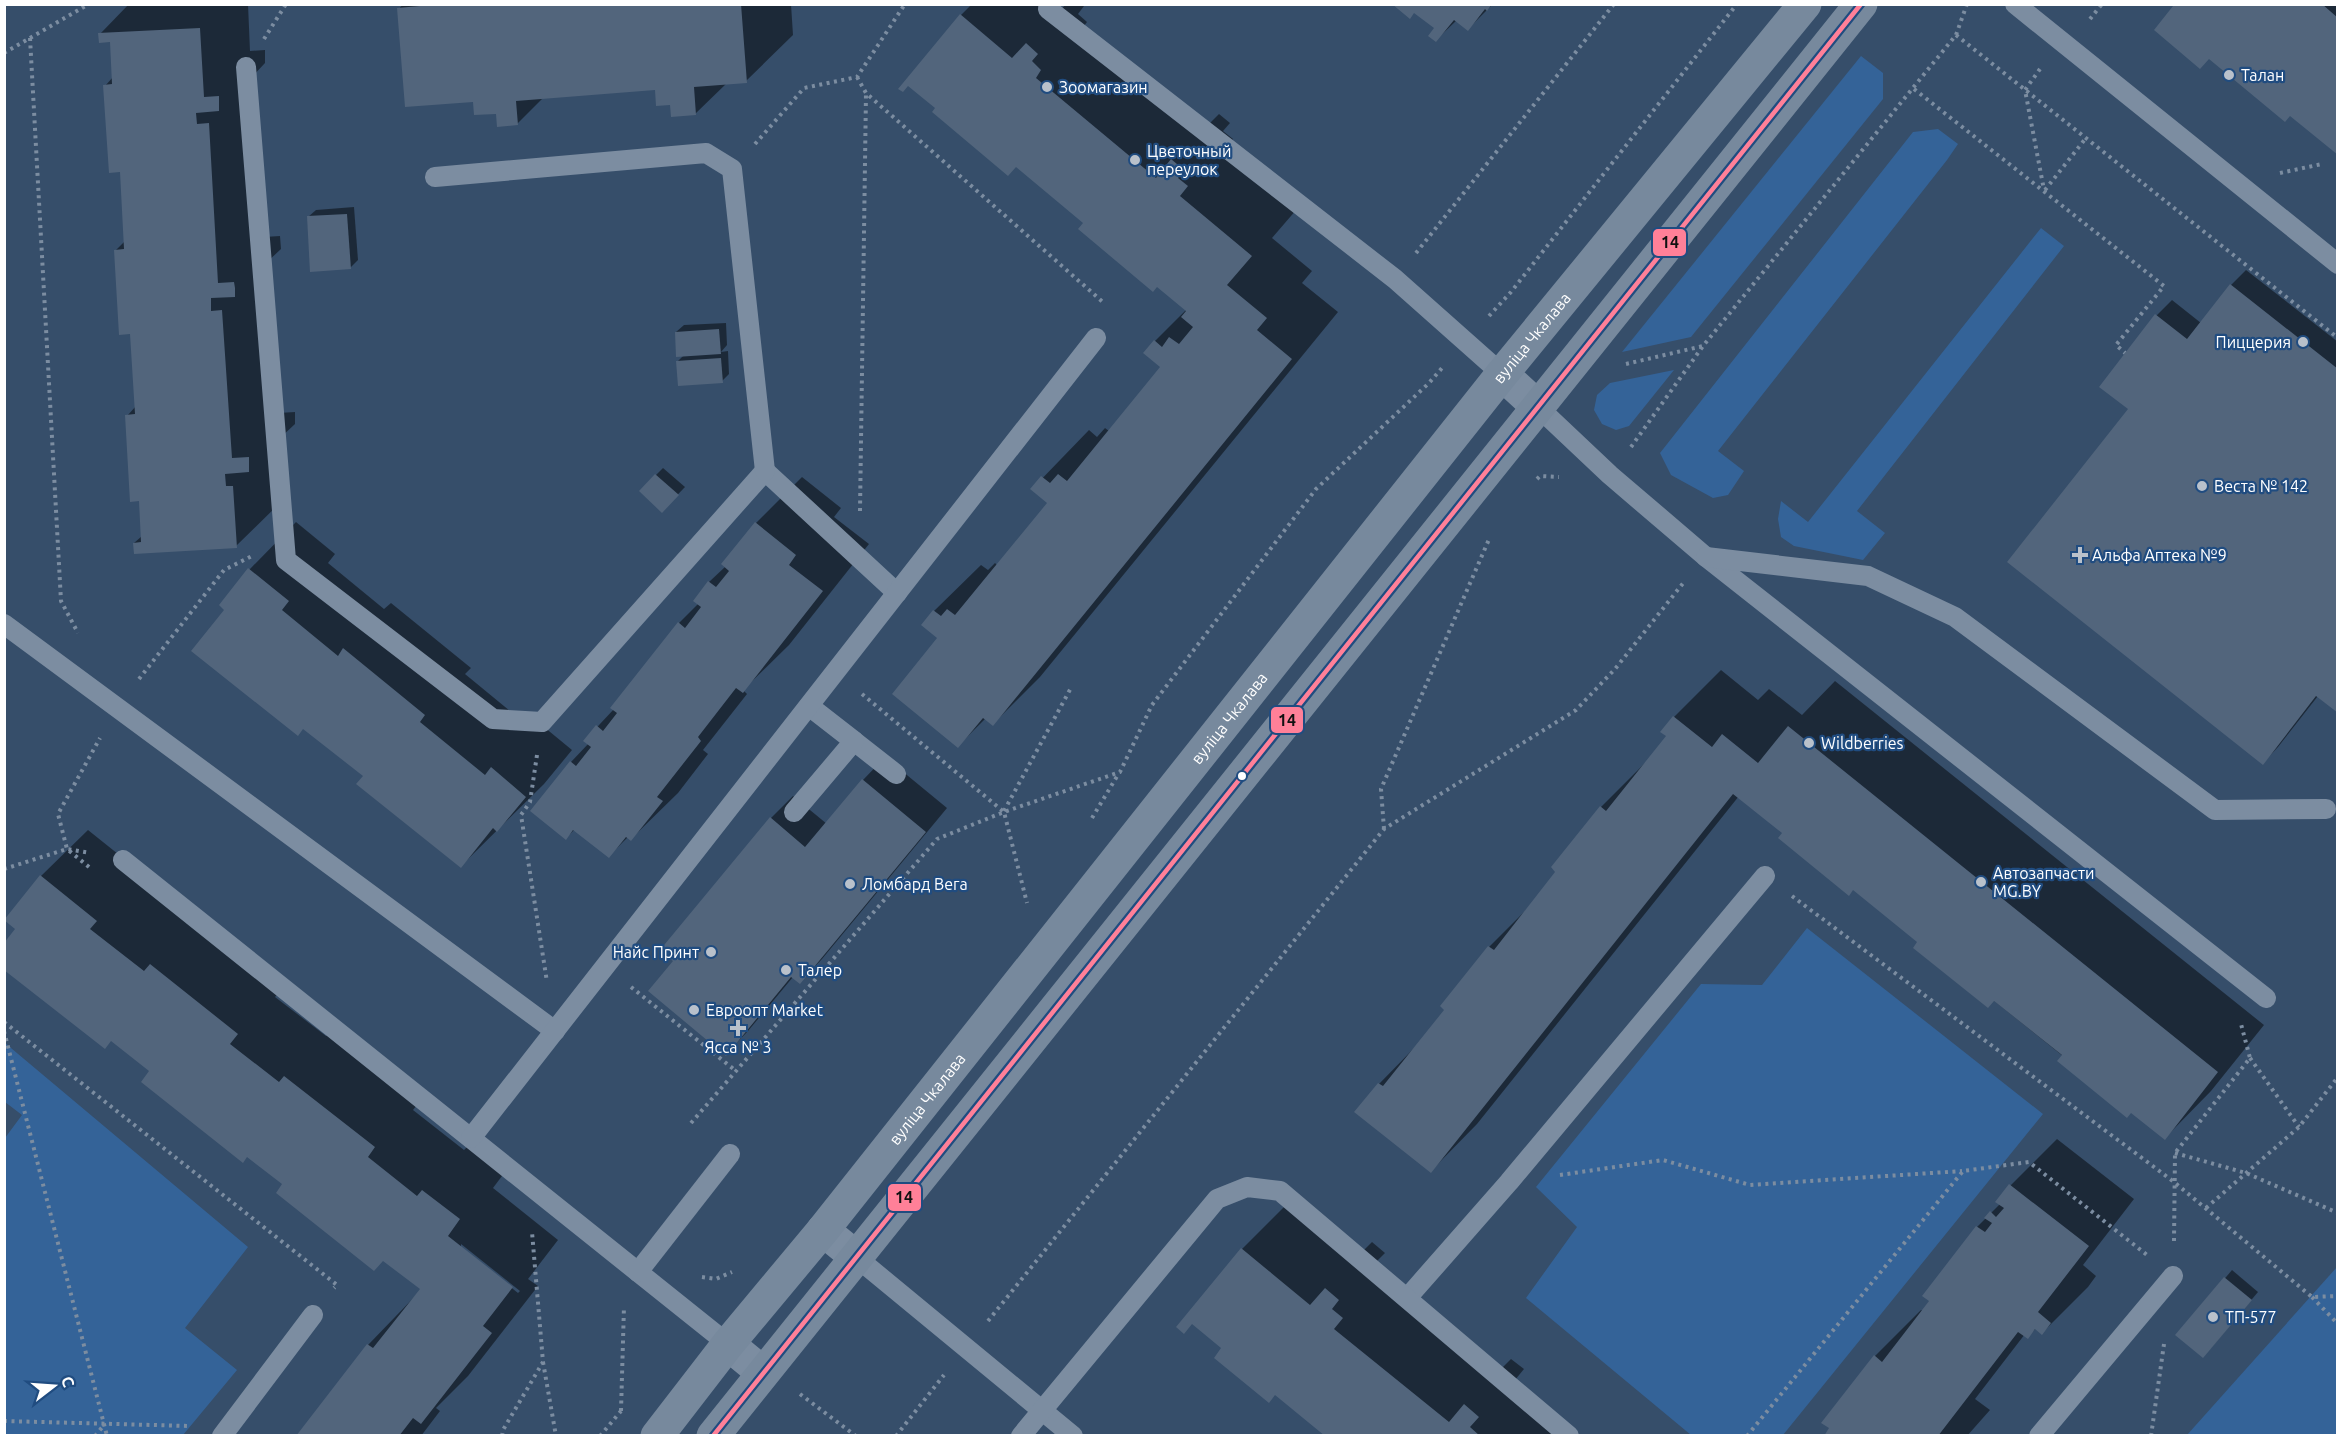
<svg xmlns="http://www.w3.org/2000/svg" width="2342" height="1440" viewBox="0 0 2342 1440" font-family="Ubuntu,sans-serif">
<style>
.green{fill:#346398}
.shadow{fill:#0007;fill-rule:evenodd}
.building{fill:#52657c}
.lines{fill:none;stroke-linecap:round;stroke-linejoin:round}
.path{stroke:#7c8da1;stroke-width:4;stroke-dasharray:3 4.5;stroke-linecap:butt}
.lane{stroke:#7c8da1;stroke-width:20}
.street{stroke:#7c8da1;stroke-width:33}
.secondary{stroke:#77899d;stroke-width:33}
.bus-1-casing{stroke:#204c80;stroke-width:9}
.bus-1{stroke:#ff8098;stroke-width:4.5}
.poi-dot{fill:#b9c1cb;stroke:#204c80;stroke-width:2}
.bus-dot{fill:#fff;stroke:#204c80;stroke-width:2}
.labels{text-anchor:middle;stroke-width:4.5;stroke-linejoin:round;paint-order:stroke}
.poi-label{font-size:16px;fill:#fff;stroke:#204c80;text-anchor:start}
.street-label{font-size:16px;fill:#fff;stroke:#204c80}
.line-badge{stroke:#204c80;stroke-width:2}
.pale-badge-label{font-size:16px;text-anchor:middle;font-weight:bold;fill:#111}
</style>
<rect width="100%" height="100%" fill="#364e6a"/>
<!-- green -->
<g class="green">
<polygon points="1861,56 1883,73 1883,99 1691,337 1622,352"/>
<polygon points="1938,129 1958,144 1947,160 1718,451 1744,471 1728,495 1713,498 1671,475 1660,453 1913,132"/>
<polygon points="2041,228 2064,246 1857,511 1885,533 1863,560 1794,546 1781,537 1778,519 1781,501 1808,522"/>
<polygon points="1674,370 1629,426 1616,430 1602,424 1594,410 1597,395 1610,383"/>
<polygon points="1807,928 2043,1114 1783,1435 1691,1435 1526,1298 1577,1227 1536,1187 1701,984 1762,985"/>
<polygon points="5,1043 248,1247 185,1328 237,1370 183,1435 5,1435 5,1138 22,1115 5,1102"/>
<polygon points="2337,1267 2337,1435 2187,1435"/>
</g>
<!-- shadow -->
<g class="shadow">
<polygon points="129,4 248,4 250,51 265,50 265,63 251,78 264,237 280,236 281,249 265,264 278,413 295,412 295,424 279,439 283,500 236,546 134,543 142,536 141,500 127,416 136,406 131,333 116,250 125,241 121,171 105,86 113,77 111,40 100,34"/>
<polygon points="403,4 791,4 793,35 746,81 727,83 695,114 671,104 656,89 544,97 517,124 474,100 399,9"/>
<polygon points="972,4 1050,4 1059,12 1066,4 1081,4 1084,6 1078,14 1087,22 1081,30 1202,131 1219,114 1230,123 1223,131 1233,139 1225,149 1297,209 1272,238 1312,271 1302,283 1338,312 1040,677 993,724 986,718 958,746 934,611 981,565 988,570 995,563 998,566 1049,503 1032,489 1089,430 1097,437 1105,428 1109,431 1162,367 1155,341 1187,309 1017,166 937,108 961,15"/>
<polygon points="1394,4 1493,4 1468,29 1457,20 1436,40 1436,28 1415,12"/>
<polygon points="2173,4 2338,4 2338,153 2175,6"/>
<polygon points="354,207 358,260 350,268 308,217 316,210"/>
<polygon points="2246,270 2338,342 2338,711 2318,696 2278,747 2263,763 2130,409 2101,387 2157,315 2172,300 2201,323 2231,285"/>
<polygon points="726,323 727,345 721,352 728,351 729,374 722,381 678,361 684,355 676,332 684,325"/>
<polygon points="663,468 685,487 662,511 656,475"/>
<polygon points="802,477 841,508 834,517 869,544 789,645 743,690 747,694 703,750 708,754 678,793 631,839 628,837 609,856 575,829 566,838 571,762 589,743 585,740 614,709 679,623 699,603 709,582 726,566 756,523"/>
<polygon points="296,522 335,554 328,563 384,609 391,603 471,668 465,674 532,729 538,722 572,750 544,784 461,866 365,776 221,605 250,569"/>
<polygon points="1721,670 1758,700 1769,689 1802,715 1835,681 2264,1025 2211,1091 2165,1138 1739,796 1477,1124 1431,1171 1379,1084 1419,1043 1446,1009 1442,1006 1489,947 1531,905 1557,872 1553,867 1601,807 1648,760 1668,736 1662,732 1674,717"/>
<polygon points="885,757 947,808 822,959 800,982 793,977 748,1031 726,1054 771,818 793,796 827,824 863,780"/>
<path d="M88,830L284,987L275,997L326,1036L332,1030L421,1100L413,1110L464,1150L470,1144L505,1172L493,1188L558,1240L528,1279L538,1286L468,1376L436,1408L440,1411L421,1436H298L368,1345L422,1289L284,1184L152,1071L112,1040L17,929L41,876ZM461,1244L520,1291L518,1293L461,1248Z"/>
<polygon points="2057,1139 2134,1199 2083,1265 2096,1276 2088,1287 2042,1333 2036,1328 2028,1337 2025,1334 1975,1399 1990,1410 1967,1436 1826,1436 1875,1356 1921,1310 1923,1311 1977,1227 2000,1204 1997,1202 2011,1185"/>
<polygon points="1289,1202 1356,1258 1372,1242 1385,1253 1377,1261 1495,1375 1511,1359 1524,1369 1515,1380 1566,1436 1328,1436 1193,1323 1178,1327 1242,1249"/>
<polygon points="2232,1270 2258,1292 2210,1349 2177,1335"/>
</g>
<!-- building -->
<g class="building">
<polygon points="443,4 741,4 747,83 694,87 696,115 671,117 670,105 656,106 655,90 516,101 518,125 497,127 496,114 474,115 473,102 405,107 397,8"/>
<polygon points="1392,4 1492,4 1487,11 1485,9 1468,31 1454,20 1436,42 1428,36 1434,28 1414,13 1410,19"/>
<polygon points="2170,4 2322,4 2338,18 2338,155 2290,116 2285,122 2209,59 2200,69 2154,30 2173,6"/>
<polygon points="960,14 1012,58 1026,43 1038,54 1032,61 1041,70 1036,78 1156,178 1171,159 1184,170 1178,178 1188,186 1180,196 1252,256 1227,285 1267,318 1257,330 1292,359 993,726 983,718 958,748 892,694 937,638 921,625 933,610 941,616 947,609 955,615 1047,503 1030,489 1041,476 1050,483 1058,474 1067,481 1160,367 1143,353 1154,340 1162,347 1169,337 1179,344 1193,327 1181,317 1186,311 1157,287 1153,292 1078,229 1083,223 1016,167 1008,176 932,112 935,108 908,86 903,92 898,89"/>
<polygon points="200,28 204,97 219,96 219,111 196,113 197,124 209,123 218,283 234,282 235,288 235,297 211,298 211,311 222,310 232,458 249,457 249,472 225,474 226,486 233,486 237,548 134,554 133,543 141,542 139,501 130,502 125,415 135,414 130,334 119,335 114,250 124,249 120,172 109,173 103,85 112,84 110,42 99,43 98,33"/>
<polygon points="347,214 351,269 310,272 307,216"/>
<polygon points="2230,284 2338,369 2338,713 2316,696 2263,765 2007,562 2128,409 2099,387 2155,314 2187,339"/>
<polygon points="719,329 721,354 676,357 675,332"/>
<polygon points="721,358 723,383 678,386 676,361"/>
<polygon points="655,474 679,495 662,513 639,491"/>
<polygon points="755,522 796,555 789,565 823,591 743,693 736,688 698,737 701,741 657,797 663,801 631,841 626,837 609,858 573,830 566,840 530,811 570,761 576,766 591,747 583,741 596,725 603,731 617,713 610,708 678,622 685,628 701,607 693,601 708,581 716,587 729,571 721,564"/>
<polygon points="248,568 289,601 282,610 338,656 343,648 425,715 420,722 485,775 491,767 526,797 497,832 493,828 461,868 356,784 363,776 303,729 298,736 191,651 224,610 219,605"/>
<polygon points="1673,716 1712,747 1722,734 1758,763 1788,726 2218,1072 2165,1140 2131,1113 2127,1118 2057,1061 2062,1055 1994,1001 1988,1008 1913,948 1917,942 1853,890 1849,896 1778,838 1782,833 1733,794 1431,1173 1354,1112 1378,1083 1383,1086 1444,1010 1440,1006 1488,946 1494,950 1555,872 1551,867 1600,806 1606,811 1666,736 1660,732"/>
<polygon points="862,779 926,832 800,984 791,977 726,1056 648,991 673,961 660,950 770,817 805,847"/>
<polygon points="40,875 97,921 90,929 144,971 150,964 238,1034 230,1044 279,1082 284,1076 375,1147 368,1157 417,1196 422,1190 460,1219 448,1236 513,1287 483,1326 492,1333 421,1424 413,1418 399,1436 296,1436 367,1344 373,1348 420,1289 383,1261 374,1271 276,1193 282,1184 247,1157 243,1163 141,1082 149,1071 111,1041 105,1049 4,970 4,943 15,929 4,920"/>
<polygon points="2009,1184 2089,1246 2038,1312 2051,1323 2042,1335 2035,1329 2028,1339 2018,1332 1938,1436 1824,1436 1829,1428 1821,1423 1874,1355 1882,1362 1929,1301 1922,1296 1976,1226 1985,1232 1992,1223 1984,1218 1990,1211 1996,1217 2004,1208 1995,1202"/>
<polygon points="1241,1248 1310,1305 1325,1288 1339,1300 1332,1309 1343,1318 1334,1329 1449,1422 1464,1404 1479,1417 1470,1427 1480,1436 1325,1436 1275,1395 1269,1403 1214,1358 1221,1348 1192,1324 1184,1334 1176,1327"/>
<polygon points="2224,1277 2252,1300 2203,1358 2175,1335"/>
</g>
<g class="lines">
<!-- path -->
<g class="path">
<polyline points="2090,19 2102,4"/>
<polyline points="1956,35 2338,338"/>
<polyline points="30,38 61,601 78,633"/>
<polyline points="264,39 286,4"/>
<polyline points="4,53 89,4"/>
<polyline points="2040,69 2025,90 2044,190"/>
<polyline points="857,77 866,93 1105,304"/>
<polyline points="1914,89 2164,286 2116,345 2125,353"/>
<polyline points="755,144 804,88 857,77 905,4"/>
<polyline points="2280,173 2322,164"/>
<polyline points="2045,190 2086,138"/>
<polyline points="1416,253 1614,4"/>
<polyline points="1489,316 1511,292 1737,4"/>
<polyline points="1626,364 1703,346"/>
<polyline points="1631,447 1703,346 1956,35 1967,4"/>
<polyline points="1537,479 1540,476 1559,477"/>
<polyline points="860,511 866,93"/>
<polyline points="139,679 224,570 252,556"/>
<polyline points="862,694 1004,812 1027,903"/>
<polyline points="537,755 530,802 521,815 547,982"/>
<polyline points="1004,811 1072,686"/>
<polyline points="1092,818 1119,773"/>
<polyline points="1384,829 1381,789 1490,537"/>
<polyline points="89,867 67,849 58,814 100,738"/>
<polyline points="4,869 67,849 90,853"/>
<polyline points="1792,896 2174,1182 2312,1297 2338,1296"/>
<polyline points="631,987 736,1071"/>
<polyline points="4,1022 337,1285 334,1288"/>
<polyline points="4,1031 107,1436"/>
<polyline points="2250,1058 2299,1127"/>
<polyline points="691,1123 937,839 1004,812 1120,772 1152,705 1316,489 1429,383 1442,368"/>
<polyline points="2175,1153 2246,1173 2338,1213"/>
<polyline points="1560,1175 1663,1160 1750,1185 1962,1171"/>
<polyline points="2206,1208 2299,1127 2338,1077"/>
<polyline points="2174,1241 2175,1153 2250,1058 2241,1024"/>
<polyline points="702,1277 716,1279 732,1272"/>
<polyline points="2312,1297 2338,1324"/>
<polyline points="988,1321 1384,829 1576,710 1615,669 1684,582"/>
<polyline points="543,1362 556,1436"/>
<polyline points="800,1394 856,1436"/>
<polyline points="621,1411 624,1306"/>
<polyline points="4,1421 190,1426"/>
<polyline points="95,1436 104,1425"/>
<polyline points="502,1436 503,1430 543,1362 532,1232"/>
<polyline points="600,1436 621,1411"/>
<polyline points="896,1436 944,1375"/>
<polyline points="1747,1436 1963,1171 2029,1162 2147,1255"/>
<polyline points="2151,1436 2164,1344"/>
</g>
<!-- lane -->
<g class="lane">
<polyline points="2015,4 2338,264"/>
<polyline points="1048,9 1395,279 1502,374"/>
<polyline points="246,67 286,560 493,719 542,722 765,471 897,593"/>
<polyline points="435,177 706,153 732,169 765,471"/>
<polyline points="1539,408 1610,475 1706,557 2266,998"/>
<polyline points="1706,557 1868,576 1955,617 2215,810 2326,809"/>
<polyline points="4,624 555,1031"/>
<polyline points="854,741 896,774"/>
<polyline points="794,812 854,741 809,706"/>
<polyline points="123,860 728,1344"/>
<polyline points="471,1138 1096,338"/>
<polyline points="856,1257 1073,1436"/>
<polyline points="638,1272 730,1154"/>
<polyline points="1408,1297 1509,1182 1765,876"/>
<polyline points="222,1436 313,1315"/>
<polyline points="1021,1436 1217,1199 1247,1187 1280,1191 1569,1436"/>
<polyline points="2039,1436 2173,1276"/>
</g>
<!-- street -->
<g class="street">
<polyline points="1502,374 1539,408"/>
<polyline points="823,1230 856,1257"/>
<polyline points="728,1344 762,1372"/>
</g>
<!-- secondary -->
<g class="secondary">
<path id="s1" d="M657,1436L728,1344L823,1230L1502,374L1805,4"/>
<polyline points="713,1436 1861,4"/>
</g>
<!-- bus-1 casing -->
<g class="bus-1-casing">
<polyline id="bus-1" points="713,1436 1861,4"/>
</g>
<!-- bus-1 -->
<use href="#bus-1" class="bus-1"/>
</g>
<!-- markers -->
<g class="poi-dot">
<circle cx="2229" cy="75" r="6"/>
<circle cx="1047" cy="87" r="6"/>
<circle cx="1135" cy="160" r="6"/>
<circle cx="2303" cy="342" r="6"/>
<circle cx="2202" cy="486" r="6"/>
<path d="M2077 546h6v6h6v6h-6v6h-6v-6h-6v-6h6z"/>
<circle cx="1809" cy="743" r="6"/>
<circle cx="1981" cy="882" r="6"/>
<circle cx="850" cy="884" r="6"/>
<circle cx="711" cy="952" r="6"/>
<circle cx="786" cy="970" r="6"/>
<circle cx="694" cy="1010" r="6"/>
<path d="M735 1019h6v6h6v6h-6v6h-6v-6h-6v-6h6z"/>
<circle cx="2213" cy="1317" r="6"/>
</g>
<circle class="bus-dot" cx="1242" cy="776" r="5"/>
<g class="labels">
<!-- poi labels -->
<g class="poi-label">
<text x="2241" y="81">Талан</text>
<text x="1059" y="93">Зоомагазин</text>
<text x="1147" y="157">Цветочный<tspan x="1147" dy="18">переулок</tspan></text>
<text x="2291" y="348" text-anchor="end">Пиццерия</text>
<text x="2214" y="492">Веста № 142</text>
<text x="2092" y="561">Альфа Аптека №9</text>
<text x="1821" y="749">Wildberries</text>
<text x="1993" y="879">Автозапчасти<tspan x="1993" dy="18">MG.BY</tspan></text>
<text x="862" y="890">Ломбард Вега</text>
<text x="699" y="958" text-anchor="end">Найс Принт</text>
<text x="798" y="976">Талер</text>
<text x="706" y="1016">Евроопт Market</text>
<text x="738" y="1053" text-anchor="middle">Ясса № 3</text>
<text x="2225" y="1323">ТП-577</text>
</g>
<!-- street labels -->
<g class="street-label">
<text dy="6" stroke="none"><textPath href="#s1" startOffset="1404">вуліца Чкалава</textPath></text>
<text dy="6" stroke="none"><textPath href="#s1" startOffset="918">вуліца Чкалава</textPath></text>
<text dy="6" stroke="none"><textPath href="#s1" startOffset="432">вуліца Чкалава</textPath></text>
</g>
</g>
<g class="line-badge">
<rect x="1652" y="228" width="35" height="29" rx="6" fill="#ff8098"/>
<rect x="1270" y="706" width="34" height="28" rx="6" fill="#ff8098"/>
<rect x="887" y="1183" width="35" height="29" rx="6" fill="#ff8098"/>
</g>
<g class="pale-badge-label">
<text x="1670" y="248">14</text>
<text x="1287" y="726">14</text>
<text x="904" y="1203">14</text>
</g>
<!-- border -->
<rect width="2342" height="1440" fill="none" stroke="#ffffff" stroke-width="12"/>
<!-- north arrow -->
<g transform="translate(54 1386) rotate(73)" stroke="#204c80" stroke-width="4.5" paint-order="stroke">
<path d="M0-4.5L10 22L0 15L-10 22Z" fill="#ffffff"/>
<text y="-9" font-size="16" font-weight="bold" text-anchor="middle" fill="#ffffff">С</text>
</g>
</svg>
